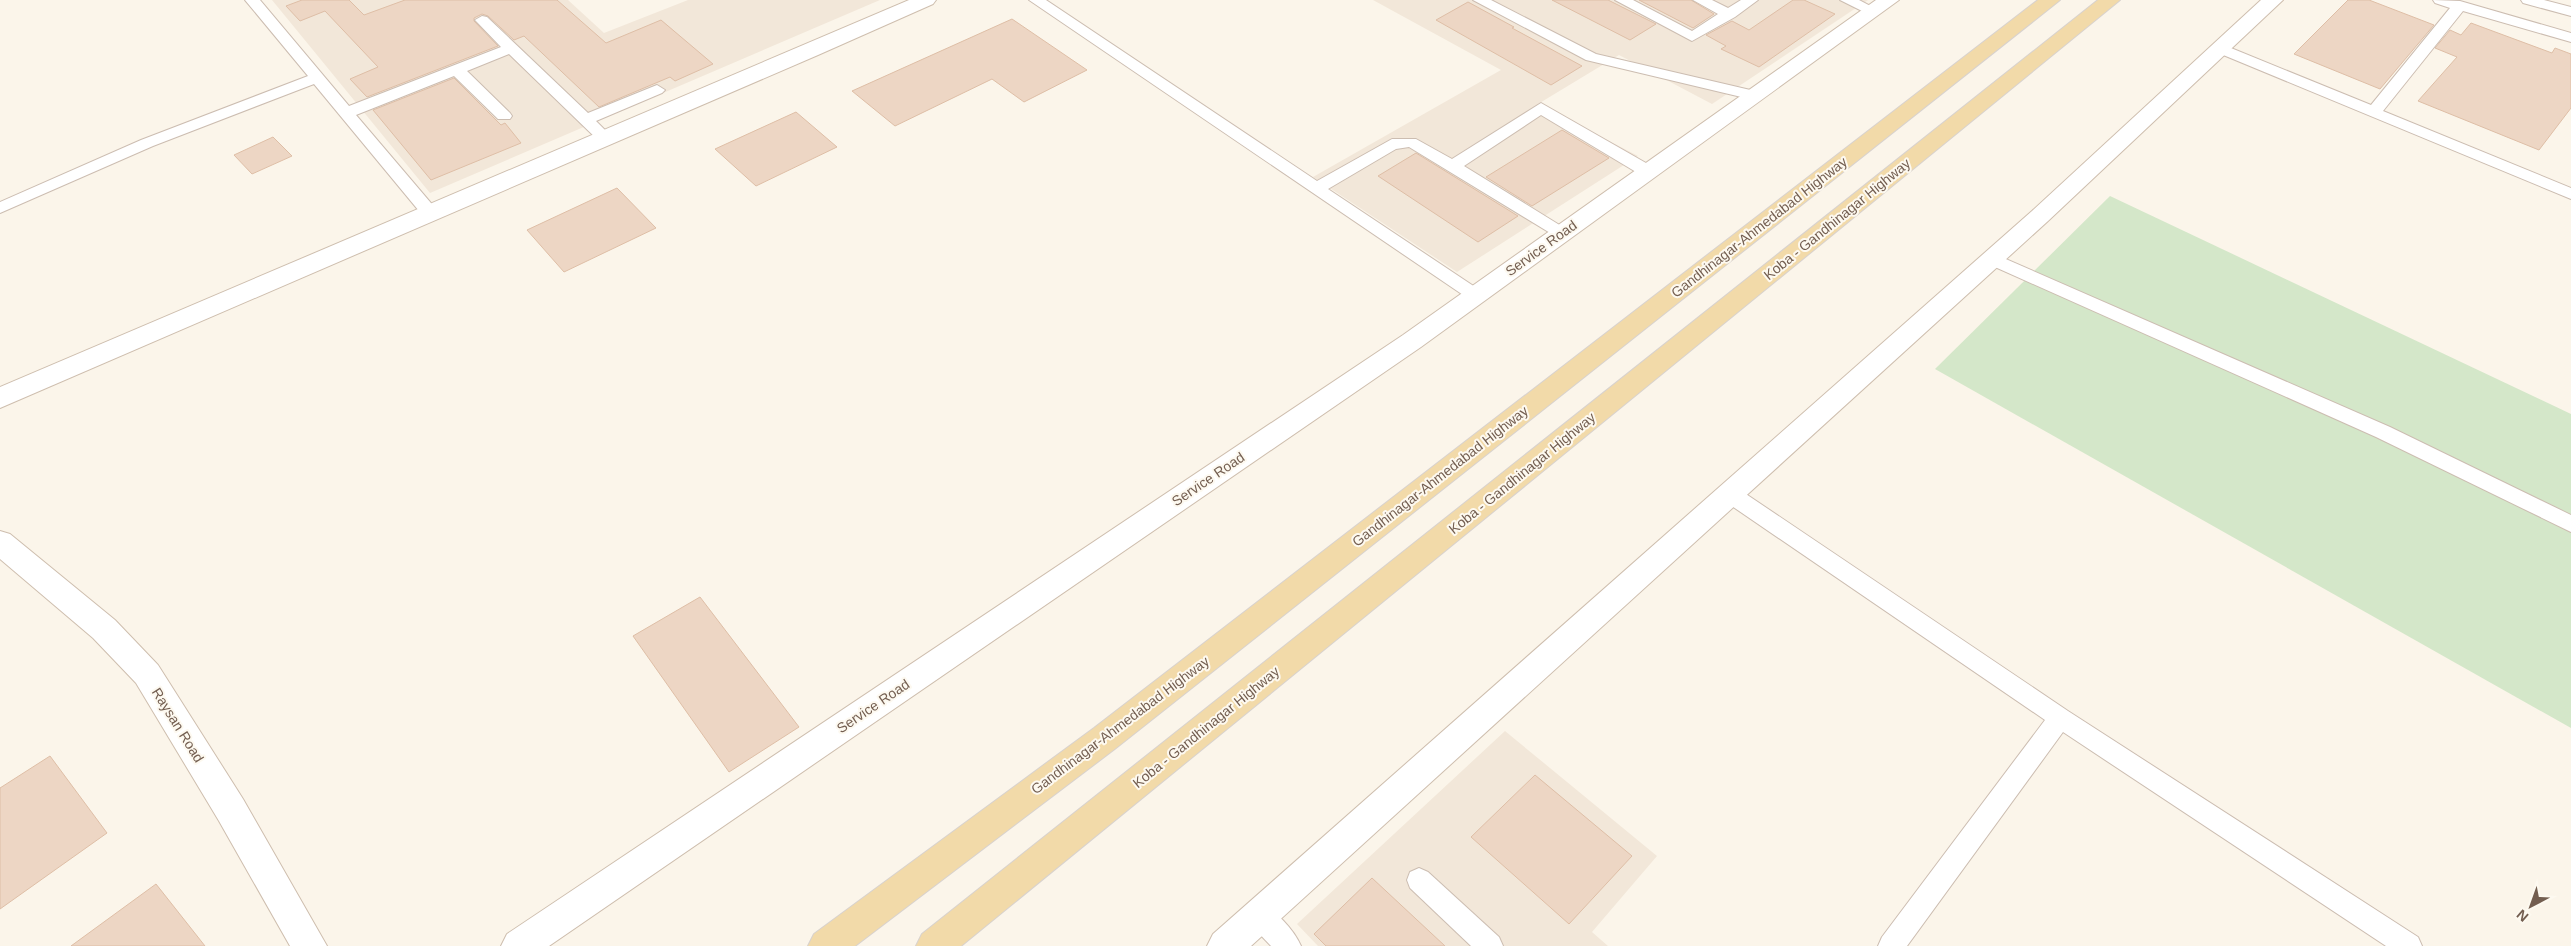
<svg xmlns="http://www.w3.org/2000/svg" width="2571" height="946" viewBox="0 0 2571 946" font-family="Arial,sans-serif">
<style>
.residential{fill:#f2e7d9}
.green{fill:#d4e7c9}
.building{fill:#edd6c4;stroke:#debea6}
.lines{fill:none;stroke-linecap:round;stroke-linejoin:round}
.street-casing{stroke:#ccbdb1;stroke-width:2}
.secondary-casing{stroke:#cebeae;stroke-width:2}
.primary-casing{stroke:#d8d2ce;stroke-width:2}
.street{fill:#fff;fill-rule:evenodd}
.secondary{fill:#fff;fill-rule:evenodd}
.primary{fill:#f2daa9;fill-rule:evenodd}
.labels{text-anchor:middle;stroke-width:4;stroke-linejoin:round;paint-order:stroke}
.street-label{font-size:14px;fill:#735e50;stroke:#fdf9f0}
</style>
<rect width="100%" height="100%" fill="#fbf5ea"/>
<!-- residential -->
<g class="residential">
<polygon points="272,0 568,0 604,33 688,0 880,0 430,193"/>
<polygon points="1373,0 1868,0 1712,104 1619,55 1538,104 1638,156 1457,272 1313,177 1501,70"/>
<polygon points="1505,731 1657,856 1592,932 1608,946 1318,946 1297,924"/>
</g>
<!-- green -->
<polygon class="green" points="2110,196 2571,414 2571,728 1935,369"/>
<!-- building -->
<g class="building">
<polygon points="302,0 349,0 364,15 405,0 557,0 606,43 661,20 713,64 675,81 670,77 599,107 524,36 514,40 488,16 482,14 474,18 474,21 498,46 367,97 350,79 378,67 325,11 300,21 286,6"/>
<polygon points="1552,0 1608,0 1656,24 1630,40"/>
<polygon points="1639,0 1691,0 1714,14 1693,28"/>
<polygon points="1793,0 1804,0 1835,14 1759,67 1721,49 1726,46 1706,35 1732,21 1749,30"/>
<polygon points="2348,0 2369,0 2434,25 2380,89 2294,54"/>
<polygon points="1468,2 1514,27 1512,28 1582,66 1551,85 1436,20"/>
<polygon points="1012,19 1087,70 1024,102 992,79 895,126 852,91"/>
<polygon points="2471,23 2552,53 2555,48 2571,54 2571,108 2539,150 2418,101 2457,57 2435,48 2450,30 2461,35"/>
<polygon points="454,78 501,125 505,123 521,143 431,180 373,110"/>
<polygon points="796,112 837,147 756,186 715,149"/>
<polygon points="1562,130 1609,158 1532,206 1486,177"/>
<polygon points="273,137 292,156 252,174 234,155"/>
<polygon points="1416,153 1518,216 1478,242 1378,176"/>
<polygon points="617,188 656,228 564,272 527,230"/>
<polygon points="700,597 799,727 729,772 633,636"/>
<polygon points="50,756 107,833 0,909 0,788"/>
<polygon points="1535,775 1632,856 1569,924 1471,837"/>
<polygon points="1372,878 1445,946 1326,946 1314,934"/>
<polygon points="156,884 205,946 71,946"/>
</g>
<g class="lines">
<!-- street casing -->
<g class="street-casing">
<g id="street">
<polygon points="245,0 260,0 349,106 501,47 475,20 482,16 487,17 588,113 652,87 657,85 665,90 662,93 596,121 614,139 606,144 600,142 509,54 467,71 510,113 512,116 510,119 498,119 454,76 356,115 436,209 438,213 436,217 424,217 314,84 153,146 0,213 0,202 141,140 308,76"/>
<polygon points="1029,0 1046,0 1317,181 1392,139 1416,139 1452,159 1541,103 1653,167 1655,171 1653,175 1641,175 1541,115 1464,166 1566,229 1569,233 1566,237 1560,239 1409,147 1396,149 1328,189 1481,291 1484,295 1481,299 1469,299"/>
<polygon points="1473,0 1491,0 1596,54 1759,92 1762,95 1754,100 1586,60"/>
<polygon points="1615,0 1633,0 1692,31 1718,14 1693,0 1712,0 1728,8 1741,0 1758,0 1735,17 1692,41"/>
<polygon points="1840,0 1859,0 1880,11 1878,14 1868,14"/>
<polygon points="2433,0 2460,1 2571,33 2571,42 2463,11 2383,111 2571,188 2571,199 2216,52 2214,49 2221,45 2226,46 2371,105 2450,8 2435,3"/>
<polygon points="2521,0 2544,0 2571,7 2571,16 2523,3"/>
<polygon points="1992,253 2390,427 2571,515 2571,532 2376,437 1986,263 1983,259 1986,255"/>
<polygon points="1730,486 1737,488 2068,711 2418,937 2422,946 2386,946 2063,732 1907,946 1878,946 1882,937 2045,720 1723,500 1720,494 1723,488"/>
<polygon points="1419,868 1428,872 1499,937 1503,946 1471,946 1410,888 1407,880 1410,872"/>
<path d="M1259,903C1275,909 1294,930 1301,946H1271L1250,924L1246,915L1250,906Z"/>
</g>
</g>
<!-- secondary casing -->
<g class="secondary-casing">
<g id="secondary">
<polygon points="909,0 936,0 933,4 818,55 0,408 0,387"/>
<polygon points="1876,0 1899,0 1421,347 549,946 501,946 507,934 1403,335"/>
<polygon points="2261,0 2283,0 2048,221 1251,946 1207,946 1213,934 2032,211"/>
<polygon points="0,531 10,534 115,620 158,665 243,799 327,946 290,946 219,821 136,683 93,638 0,559"/>
</g>
</g>
<!-- primary casing -->
<g class="primary-casing">
<g id="primary">
<polygon points="2038,0 2060,0 1116,748 855,946 808,946 814,934 1094,728"/>
<polygon points="2098,0 2120,0 961,946 916,946 922,934"/>
</g>
</g>
<!-- street -->
<use href="#street" class="street"/>
<!-- secondary -->
<use href="#secondary" class="secondary"/>
<!-- primary -->
<use href="#primary" class="primary"/>
</g>
<g class="labels">
<!-- street labels -->
<g class="street-label">
<text transform="translate(1837 219) rotate(-39)" y="5">Koba - Gandhinagar Highway</text>
<text transform="translate(1759 227) rotate(-38)" y="5">Gandhinagar-Ahmedabad Highway</text>
<text transform="translate(1541 248) rotate(-36)" y="5">Service Road</text>
<text transform="translate(1522 473) rotate(-39)" y="5">Koba - Gandhinagar Highway</text>
<text transform="translate(1440 476) rotate(-38)" y="5">Gandhinagar-Ahmedabad Highway</text>
<text transform="translate(1208 479) rotate(-34)" y="5">Service Road</text>
<text transform="translate(873 706) rotate(-34)" y="5">Service Road</text>
<text transform="translate(178 725) rotate(58)" y="5">Raysan Road</text>
<text transform="translate(1120 725) rotate(-37)" y="5">Gandhinagar-Ahmedabad Highway</text>
<text transform="translate(1206 727) rotate(-39)" y="5">Koba - Gandhinagar Highway</text>
</g>
</g>
<!-- north arrow -->
<g transform="translate(2531 906) rotate(221)" stroke="#fdf9f0" stroke-width="4" paint-order="stroke">
<path d="M0-4L9 19L0 12L-9 19Z" fill="#735e50"/>
<text y="-8" font-size="14" font-weight="bold" text-anchor="middle" fill="#735e50">N</text>
</g>
</svg>
